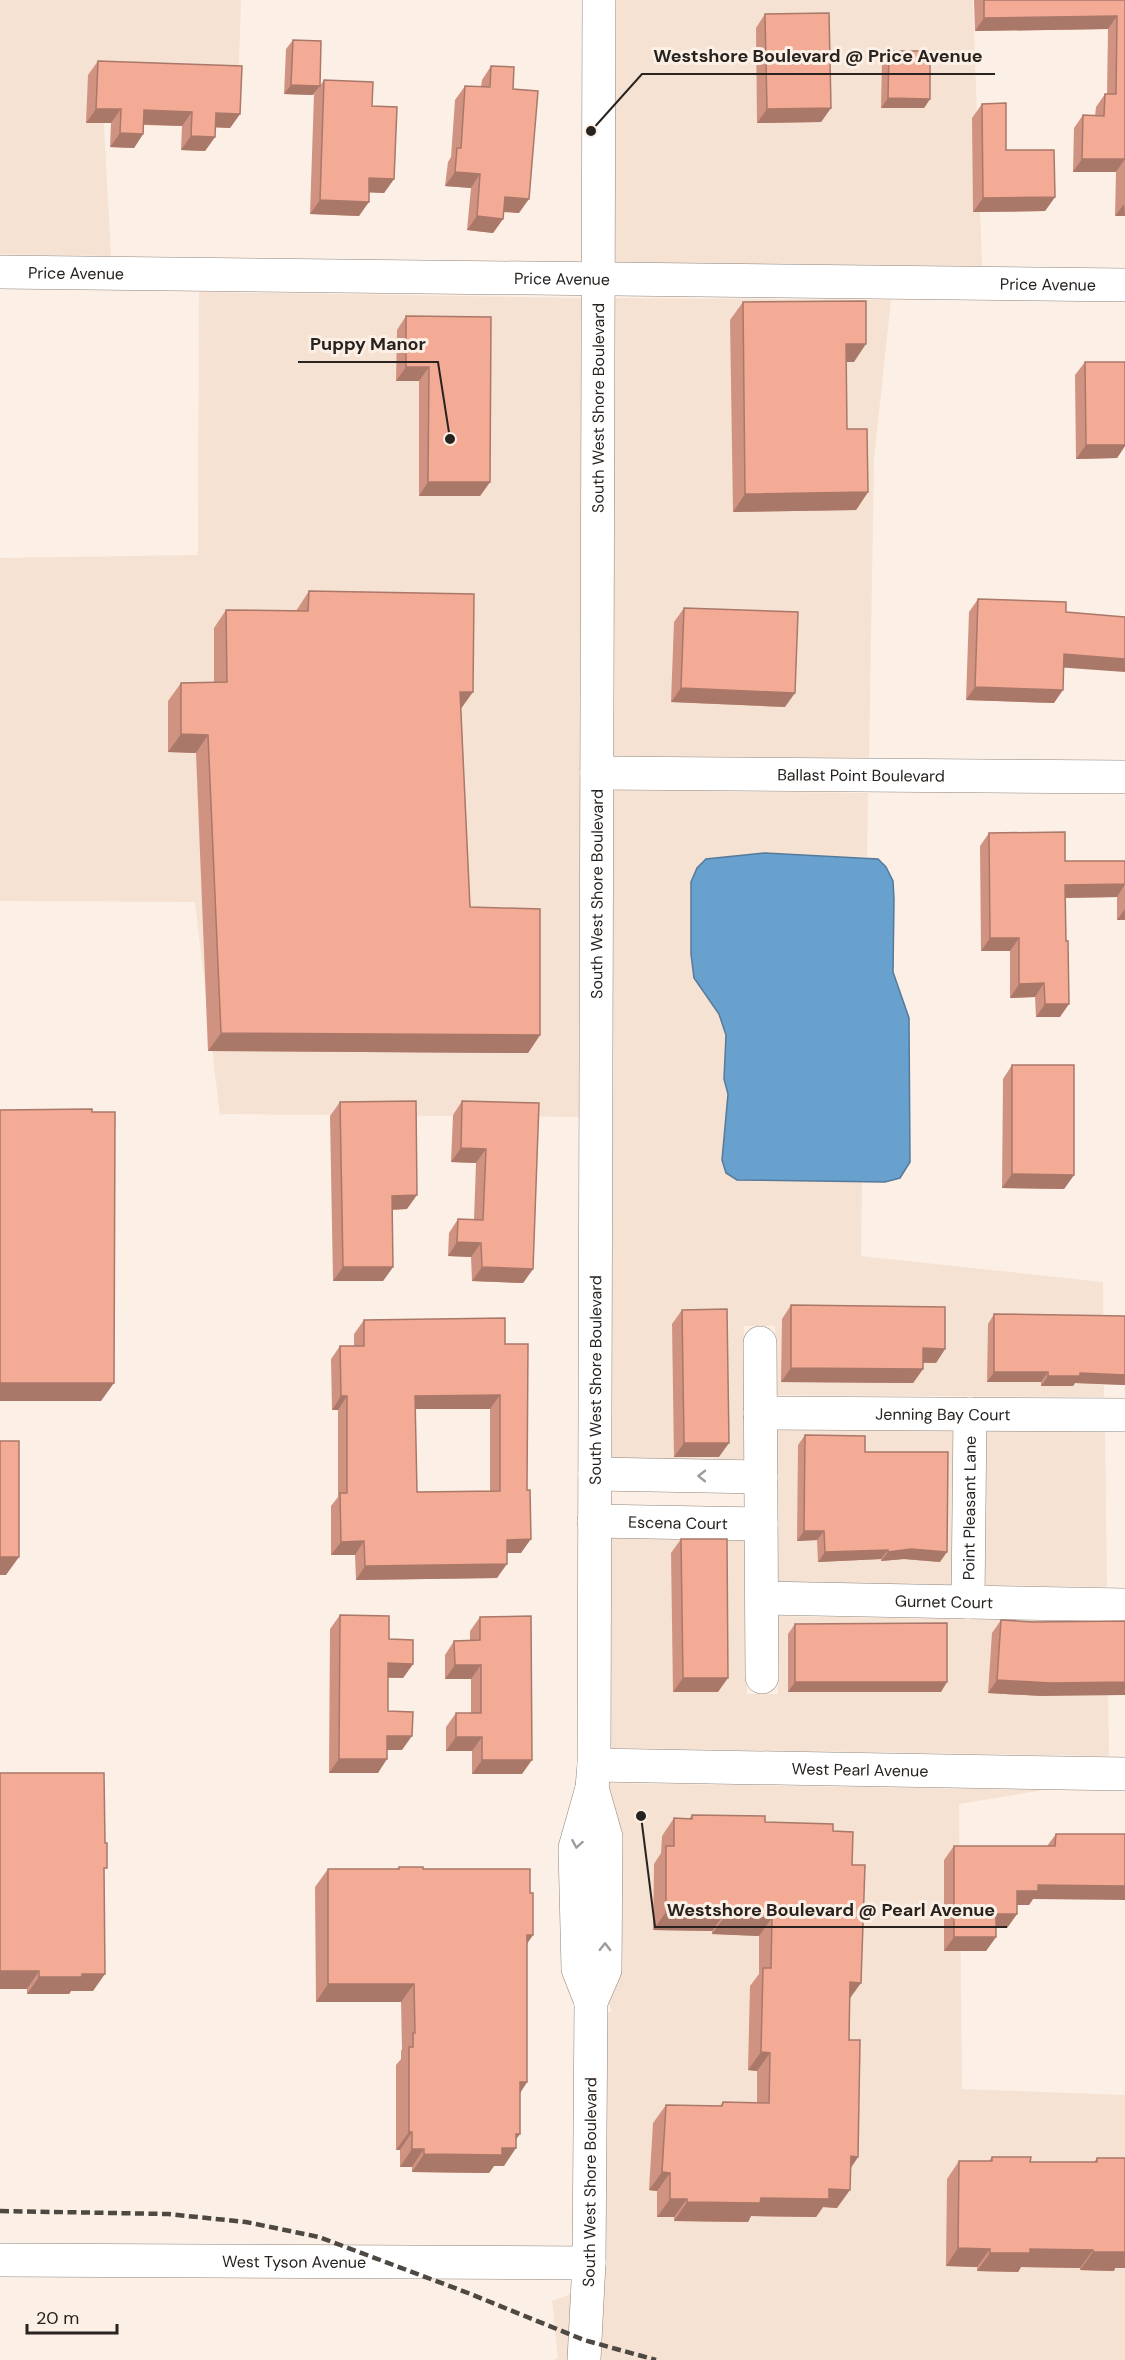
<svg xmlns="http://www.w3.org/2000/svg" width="1125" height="2360" viewBox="0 0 1125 2360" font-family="'DM Sans',sans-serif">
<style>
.built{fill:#f5e2d3}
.water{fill:#68a0ce;stroke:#557a9a;stroke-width:1.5}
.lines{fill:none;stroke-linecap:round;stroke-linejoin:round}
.minor-casing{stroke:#8f847b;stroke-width:34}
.minor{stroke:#fff;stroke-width:33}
.rail{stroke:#4e4843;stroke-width:4.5;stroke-dasharray:9 4.5;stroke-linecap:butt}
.wall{fill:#d19381;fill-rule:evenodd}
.shaded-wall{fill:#aa7869}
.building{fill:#f3ab96;stroke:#aa7869;stroke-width:1.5;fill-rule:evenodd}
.oneway{stroke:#9e9c9a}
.labels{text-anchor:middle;stroke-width:6;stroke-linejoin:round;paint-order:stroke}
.street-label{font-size:16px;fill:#28231f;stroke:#fcefe5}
.leader{fill:none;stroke:#28231f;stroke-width:2}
.callout-dot{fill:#28231f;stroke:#fcefe5;stroke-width:2}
.callout-label{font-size:18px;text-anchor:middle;font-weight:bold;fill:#28231f;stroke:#fcefe5;stroke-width:6;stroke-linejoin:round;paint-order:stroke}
</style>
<rect width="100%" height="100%" fill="#fcefe5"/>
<!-- built -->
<g class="built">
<polygon points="0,0 241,0 238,89 102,91 111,256 0,254"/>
<polygon points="614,0 973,0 982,266 614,263"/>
<polygon points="199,292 583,298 581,1117 235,1114 221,1114 220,1116 195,902 0,901 0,558 198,555"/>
<polygon points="614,298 891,300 874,458 869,758 613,756"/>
<polygon points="613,790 868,793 867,857 765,853 706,859 691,954 694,978 719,1014 726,1035 724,1079 728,1094 722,1160 779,1181 862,1181 861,1256 1103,1282 1104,1397 776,1395 775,1326 744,1326 745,1459 610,1458"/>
<polygon points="776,1430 955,1431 953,1585 777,1582"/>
<polygon points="986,1431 1105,1432 1107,1587 984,1585"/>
<polygon points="610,1538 746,1541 747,1694 778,1694 777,1616 1107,1622 1109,1756 609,1748"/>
<polygon points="610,1783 1044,1790 959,1804 962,2089 1125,2095 1125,2360 599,2360 607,2013 612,2011 608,2002 608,1788"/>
<polygon points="571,2294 568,2360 552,2360 558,2358 552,2301"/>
</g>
<!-- water -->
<polygon class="water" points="765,853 878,859 886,867 893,881 894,899 893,972 909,1018 910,1162 900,1178 885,1182 737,1180 726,1173 722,1160 728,1094 724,1079 726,1035 719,1014 694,978 691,954 691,882 697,868 706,859"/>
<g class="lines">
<!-- minor casing -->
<g class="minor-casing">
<g id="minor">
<path id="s1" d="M0,272L1125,285"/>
<path id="s2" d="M597,773L1125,777"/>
<polyline points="760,1343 762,1677"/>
<path id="s3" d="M760,1413L1125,1415"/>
<polyline points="595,1474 761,1477"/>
<path id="s4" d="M594,1521L761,1524"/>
<path id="s5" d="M762,1598L1125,1605"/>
<path id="s6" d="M968,1602L970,1414"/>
<path id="s7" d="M594,1765L1125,1774"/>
<path id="s8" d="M591,2002L578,1969L575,1848L592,1788L594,1765L599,0"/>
<path id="s9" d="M0,2260L589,2263"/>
<path id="s10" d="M584,2360L589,2263L591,2002L605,1970L606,1837L592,1788"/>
</g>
</g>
<!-- minor -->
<use href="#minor" class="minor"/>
<!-- rail -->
<polyline class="rail" points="0,2211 168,2214 246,2222 319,2237 468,2293 584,2340 656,2360"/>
</g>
<!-- wall -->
<g class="wall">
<polygon points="974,0 1125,0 1125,216 1115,216 1116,172 1073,172 1074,128 1083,115 1095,116 1096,107 1105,94 1107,94 1108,29 975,31"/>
<polygon points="765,14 831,108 821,122 757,123 756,28"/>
<polygon points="293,40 313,95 284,94 286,49"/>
<polygon points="889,51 930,99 924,108 881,108 882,60"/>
<polygon points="98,61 240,114 230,128 215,127 215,137 205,151 181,150 182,126 144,125 143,134 134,148 110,147 111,123 86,123 88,75"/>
<polygon points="491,66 513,89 519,213 503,212 503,219 493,233 467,230 471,188 445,186 448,162 451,157 455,100 465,86 481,87 482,80"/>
<polygon points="324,80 372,106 394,179 384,193 369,192 359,216 310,214 314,94"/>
<polygon points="982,104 1006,150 1055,197 1045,211 973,212 972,118"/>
<polygon points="743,302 854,362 846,362 847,429 868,492 856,510 733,512 730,320"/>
<polygon points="406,316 490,482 480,496 419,496 419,381 396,381 397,330"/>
<polygon points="1085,362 1125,362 1125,446 1117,458 1076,459 1075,375"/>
<polygon points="309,591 461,709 470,907 540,1035 528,1053 208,1051 196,753 168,752 168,701 181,683 214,682 214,628 226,610 296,611"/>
<polygon points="978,599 1064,667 1054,703 966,700 969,612"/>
<polygon points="684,608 785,707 671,702 674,622"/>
<polygon points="989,833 1065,861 1125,861 1125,920 1117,920 1117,897 1066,898 1060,1017 1036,1017 1035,997 1010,998 1010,951 981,951 980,846"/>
<polygon points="1012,1065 1074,1175 1064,1189 1002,1188 1003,1079"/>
<polygon points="462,1101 539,1103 533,1269 523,1283 472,1281 471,1257 448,1256 449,1233 458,1219 474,1219 476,1163 451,1162 453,1115"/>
<polygon points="340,1102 407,1209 392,1210 393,1267 383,1281 333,1281 330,1116"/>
<polygon points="791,1305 945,1349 936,1363 923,1363 923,1369 913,1383 781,1382 782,1319"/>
<polygon points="682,1310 719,1457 674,1457 672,1324"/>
<polygon points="994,1314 1125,1316 1125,1385 1075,1383 1073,1386 1041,1386 1041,1382 987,1382 988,1324"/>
<path d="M364,1320L505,1344L521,1553H507L497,1578L356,1580L355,1555H331V1506L338,1497V1410H332L331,1359L340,1346H354V1334ZM415,1409H490V1491L417,1492Z"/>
<polygon points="805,1435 865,1452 940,1562 904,1559 881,1561 881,1559 818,1562 817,1540 797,1541 798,1445"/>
<polygon points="681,1539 718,1692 673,1692 671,1553"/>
<polygon points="340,1615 389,1639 413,1664 403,1678 388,1678 388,1711 402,1750 387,1750 378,1773 329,1773 330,1629"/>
<polygon points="480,1617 522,1774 472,1774 472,1751 446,1751 446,1727 456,1713 471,1713 471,1679 445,1679 445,1655 454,1641 470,1641 470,1631"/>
<polygon points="1001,1620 1042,1696 988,1693 992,1633"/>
<polygon points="795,1624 941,1692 788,1692 788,1634"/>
<polygon points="692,1815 765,1822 833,1831 850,1999 849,2040 858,2157 850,2169 837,2208 823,2207 816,2217 751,2216 748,2222 674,2221 674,2217 657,2217 657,2191 649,2190 653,2123 666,2105 720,2106 723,2102 757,2103 757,2071 748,2070 750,1986 759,1974 759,1936 712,1934 712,1931 653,1930 654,1864 661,1853 662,1836 674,1818 689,1819"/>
<polygon points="1056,1834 1125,1834 1033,1899 1029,1905 1017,1905 1017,1914 1007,1928 996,1928 996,1937 986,1951 944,1951 944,1860 954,1846 1047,1846"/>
<polygon points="399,1867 423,1869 530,1893 533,1935 527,1944 527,2082 520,2093 516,2140 504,2166 494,2166 489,2173 412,2172 412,2167 400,2167 400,2150 396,2150 396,2065 401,2059 401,2051 402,2049 401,2002 316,2002 315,1887 328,1869 397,1869"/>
<polygon points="104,1872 93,1991 71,1991 69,1994 27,1994 27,1989 0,1989"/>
<polygon points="992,2157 1030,2162 1094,2162 1097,2158 1115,2268 1114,2271 1080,2270 1080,2268 1021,2267 1018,2272 977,2271 977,2267 946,2266 947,2179 959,2161 989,2161"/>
</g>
<!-- shaded-wall -->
<g class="shaded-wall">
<polygon points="1117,16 1108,29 975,31 984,18"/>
<polygon points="291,85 320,86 313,95 284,94"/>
<polygon points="888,98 930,99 924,108 881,108"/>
<polygon points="831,108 821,122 757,123 767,109"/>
<polygon points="96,109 121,109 111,123 86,123"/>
<polygon points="144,110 192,112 182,126 135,124"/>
<polygon points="216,113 240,114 230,128 206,127"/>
<polygon points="120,133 143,134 134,148 110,147"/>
<polygon points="191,136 215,137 205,151 181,150"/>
<polygon points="1082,159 1125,159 1116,172 1073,172"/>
<polygon points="455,172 480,174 471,188 445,186"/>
<polygon points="369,178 394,179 384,193 360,192"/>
<polygon points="505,197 529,199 519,213 495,211"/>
<polygon points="1055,197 1045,211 973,212 983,198"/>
<polygon points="320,200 369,202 359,216 310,214"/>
<polygon points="1124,204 1125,216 1115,216"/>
<polygon points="477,216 503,219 493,233 467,230"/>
<polygon points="846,344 866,344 854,362 833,362"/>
<polygon points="406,367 429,367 419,381 396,381"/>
<polygon points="1086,445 1125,445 1125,446 1117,458 1076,459"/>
<polygon points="428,482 490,482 480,496 419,496"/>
<polygon points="868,492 856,510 733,512 745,494"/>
<polygon points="1064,654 1125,659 1125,672 1055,667"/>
<polygon points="975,687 1063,690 1054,703 966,700"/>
<polygon points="681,688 795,693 785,707 671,702"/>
<polygon points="460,692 473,692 460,710"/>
<polygon points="181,734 208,735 196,753 168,752"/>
<polygon points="1125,884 1117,897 1056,898 1065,885"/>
<polygon points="1125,909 1125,920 1117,920"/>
<polygon points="990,938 1019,938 1010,951 981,951"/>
<polygon points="1044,983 1035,997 1010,998 1019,984"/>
<polygon points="1045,1004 1069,1004 1060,1017 1036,1017"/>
<polygon points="221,1033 540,1035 528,1053 208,1051"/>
<polygon points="461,1148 486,1149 476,1163 451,1162"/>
<polygon points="1012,1174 1074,1175 1064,1189 1002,1188"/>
<polygon points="417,1195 407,1209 382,1210 392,1196"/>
<polygon points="457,1242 481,1243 471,1257 448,1256"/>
<polygon points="343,1267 393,1267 383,1281 333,1281"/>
<polygon points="482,1267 533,1269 523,1283 472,1281"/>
<polygon points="923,1348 945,1349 936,1363 913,1362"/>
<polygon points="791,1368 923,1369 913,1383 781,1382"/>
<polygon points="994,1372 1048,1372 1041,1382 987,1382"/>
<polygon points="1080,1373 1125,1375 1125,1385 1075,1383 1073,1386 1041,1386 1048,1376"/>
<polygon points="0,1383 114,1383 101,1401 0,1401"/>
<polygon points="500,1395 490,1409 405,1409 415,1396"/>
<polygon points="341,1396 347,1396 338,1410 332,1410"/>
<polygon points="684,1443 729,1443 719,1457 674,1457"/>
<polygon points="804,1531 824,1531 817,1540 797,1541"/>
<polygon points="531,1539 521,1553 497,1553 507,1540"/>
<polygon points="364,1541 355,1555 331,1555 341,1542"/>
<polygon points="911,1549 947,1552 940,1562 904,1559 881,1561 888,1552"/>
<polygon points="888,1550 881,1559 818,1562 825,1552"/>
<polygon points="0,1557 19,1557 6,1575 0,1575"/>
<polygon points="507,1564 497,1578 356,1580 365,1566"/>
<polygon points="388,1663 413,1664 403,1678 379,1677"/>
<polygon points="455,1665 481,1665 471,1679 445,1679"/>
<polygon points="683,1678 728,1678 718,1692 673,1692"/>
<polygon points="997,1680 1125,1682 1125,1695 1042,1696 988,1693"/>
<polygon points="795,1682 947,1682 941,1692 788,1692"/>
<polygon points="387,1736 412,1736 402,1750 378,1750"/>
<polygon points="456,1737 482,1737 472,1751 446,1751"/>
<polygon points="339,1759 387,1759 378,1773 329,1773"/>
<polygon points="482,1760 532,1760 522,1774 472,1774"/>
<polygon points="1038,1885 1125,1886 1125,1900 1033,1899 1029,1905 1007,1905 1017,1891"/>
<polygon points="666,1912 725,1913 712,1931 653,1930"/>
<polygon points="996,1914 1017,1914 1007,1928 986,1928"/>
<polygon points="725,1916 772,1918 759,1936 712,1934"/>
<polygon points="527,1935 533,1935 520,1953"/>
<polygon points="954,1937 996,1937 986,1951 944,1951"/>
<polygon points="0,1971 39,1971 27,1989 0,1989"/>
<polygon points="82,1974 105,1974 93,1991 71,1991 69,1994 27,1994 39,1977"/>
<polygon points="850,1982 861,1983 848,2001"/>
<polygon points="328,1984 414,1984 401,2002 316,2002"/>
<polygon points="761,2052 770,2053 757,2071 748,2070"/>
<polygon points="520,2082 527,2082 515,2101"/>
<polygon points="409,2132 412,2132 400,2150 396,2150"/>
<polygon points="516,2134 520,2134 510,2148 516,2148 504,2166 494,2166 489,2173 412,2172 424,2154 502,2148"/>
<polygon points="412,2149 424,2149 412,2167 400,2167"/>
<polygon points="851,2156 858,2157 846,2175"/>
<polygon points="662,2172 670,2173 657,2191 649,2190"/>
<polygon points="829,2189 850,2190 837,2208 823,2207 816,2217 751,2216 748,2222 674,2221 687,2202 761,2198"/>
<polygon points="670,2199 687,2199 674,2217 657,2217"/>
<polygon points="958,2248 990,2249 977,2267 946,2266"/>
<polygon points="1030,2249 1093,2250 1080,2268 1021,2267 1018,2272 977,2271 990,2253"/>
<polygon points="1093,2252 1125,2252 1125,2268 1115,2268 1114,2271 1080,2270"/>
</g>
<!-- building -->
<g class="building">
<polygon points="984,0 1125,0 1125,159 1082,159 1083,115 1104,116 1105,94 1116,94 1117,16 984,18"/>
<polygon points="829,13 831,108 767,109 765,14"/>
<polygon points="293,40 321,41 320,86 291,85"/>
<polygon points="889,51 930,51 930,99 888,98"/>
<polygon points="98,61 242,66 240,114 216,113 215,137 191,136 192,112 144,110 143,134 120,133 121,109 96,109"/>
<polygon points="491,66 514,67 513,89 538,91 529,199 505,197 503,219 477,216 480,174 455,172 457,148 461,148 465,86 490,87"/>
<polygon points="324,80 373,82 372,106 397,107 394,179 369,178 369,202 320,200"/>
<polygon points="1006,103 1006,150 1054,150 1055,197 983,198 982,104"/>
<polygon points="866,301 866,344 846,344 847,429 867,429 868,492 745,494 743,302"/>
<polygon points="406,316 491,317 490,482 428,482 429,367 406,367"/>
<polygon points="1085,362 1125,362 1125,445 1086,445"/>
<polygon points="309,591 474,594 473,692 460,692 470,907 540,909 540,1035 221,1033 208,735 181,734 181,683 227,682 226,610 308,611"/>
<polygon points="978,599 1066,602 1066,612 1125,617 1125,659 1064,654 1063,690 975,687"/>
<polygon points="684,608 798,612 795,693 681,688"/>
<polygon points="1065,832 1065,861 1125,861 1125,884 1065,885 1066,941 1068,941 1069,1004 1045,1004 1044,983 1019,984 1019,938 990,938 989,833"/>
<polygon points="1012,1065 1074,1065 1074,1175 1012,1174"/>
<polygon points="416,1101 417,1195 392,1196 393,1267 343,1267 340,1102"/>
<polygon points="462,1101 539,1103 533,1269 482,1267 481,1243 457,1242 458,1219 483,1220 486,1149 461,1148"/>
<polygon points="92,1109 92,1112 115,1112 114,1383 0,1383 0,1110"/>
<polygon points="791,1305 945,1307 945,1349 923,1348 923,1369 791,1368"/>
<polygon points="727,1309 729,1443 684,1443 682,1310"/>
<polygon points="994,1314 1125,1316 1125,1375 1080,1373 1080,1376 1048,1376 1048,1372 994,1372"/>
<path d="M505,1318V1344H528L527,1490H530L531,1539L507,1540V1564L365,1566L364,1541L341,1542L340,1493H347V1396H341L340,1346H364V1320ZM500,1395V1491L417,1492L415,1396Z"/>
<polygon points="805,1435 865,1436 865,1452 948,1452 947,1552 911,1549 888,1552 888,1550 825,1552 824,1531 804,1531"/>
<rect x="0" y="1441" width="19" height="116"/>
<polygon points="681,1539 727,1539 728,1678 683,1678"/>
<polygon points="340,1615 389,1616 389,1639 413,1640 413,1664 388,1663 388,1711 413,1712 412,1736 387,1736 387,1759 339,1759"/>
<polygon points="531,1616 532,1760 482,1760 482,1737 456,1737 456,1713 481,1713 481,1665 455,1665 454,1641 480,1640 480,1617"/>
<polygon points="1001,1620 1033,1622 1125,1621 1125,1682 1051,1683 997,1680"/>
<polygon points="947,1623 947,1682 795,1682 795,1624"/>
<polygon points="0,1773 104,1773 105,1843 107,1843 107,1868 104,1868 105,1974 82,1974 82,1977 39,1977 39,1971 0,1971"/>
<polygon points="692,1815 765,1816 765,1822 833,1824 833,1831 853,1832 852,1865 865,1865 861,1983 850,1982 849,2040 860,2040 858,2157 851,2156 850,2190 829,2189 829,2199 761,2198 760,2203 687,2202 687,2199 670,2199 670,2173 662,2172 666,2105 722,2106 723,2102 769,2103 770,2053 761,2052 763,1968 771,1968 772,1918 725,1916 725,1913 666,1912 666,1846 674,1846 674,1818 692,1819"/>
<polygon points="1056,1834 1125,1834 1125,1886 1038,1885 1038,1891 1017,1891 1017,1914 996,1914 996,1937 954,1937 954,1846 1055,1846"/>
<polygon points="399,1867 423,1867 423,1869 530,1869 530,1893 533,1893 533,1935 527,1935 527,2082 520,2082 520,2134 516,2134 516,2148 502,2148 502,2155 424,2154 424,2149 412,2149 412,2132 409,2132 409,2047 413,2047 413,2033 415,2033 414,1984 328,1984 328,1869 399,1869"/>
<polygon points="992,2157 1031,2157 1030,2162 1097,2162 1097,2158 1125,2158 1125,2252 1093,2252 1093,2250 1030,2249 1030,2253 990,2253 990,2249 958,2248 959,2161 992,2161"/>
</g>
<!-- one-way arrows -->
<defs><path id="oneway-chevron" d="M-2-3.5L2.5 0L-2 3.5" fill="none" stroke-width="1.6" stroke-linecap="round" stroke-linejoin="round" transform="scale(1.5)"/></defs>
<g class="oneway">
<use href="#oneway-chevron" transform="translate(702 1476) rotate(-179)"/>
<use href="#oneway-chevron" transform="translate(577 1844) rotate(100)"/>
<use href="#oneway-chevron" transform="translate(605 1947) rotate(-89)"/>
</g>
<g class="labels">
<!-- street labels -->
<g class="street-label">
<text dy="6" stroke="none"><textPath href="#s1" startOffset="76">Price Avenue</textPath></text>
<text dy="6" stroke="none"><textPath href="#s1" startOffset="562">Price Avenue</textPath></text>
<text dy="6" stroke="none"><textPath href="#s1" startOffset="1048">Price Avenue</textPath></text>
<text dy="6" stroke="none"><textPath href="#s8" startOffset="1599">South West Shore Boulevard</textPath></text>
<text dy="6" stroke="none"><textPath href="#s2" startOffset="264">Ballast Point Boulevard</textPath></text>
<text dy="6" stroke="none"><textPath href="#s8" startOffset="1113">South West Shore Boulevard</textPath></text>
<text dy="6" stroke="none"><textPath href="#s8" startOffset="627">South West Shore Boulevard</textPath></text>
<text dy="6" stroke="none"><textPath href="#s3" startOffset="183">Jenning Bay Court</textPath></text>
<text dy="6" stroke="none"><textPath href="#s6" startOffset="94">Point Pleasant Lane</textPath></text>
<text dy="6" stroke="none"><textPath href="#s4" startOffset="84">Escena Court</textPath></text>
<text dy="6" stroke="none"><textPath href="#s5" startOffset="182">Gurnet Court</textPath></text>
<text dy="6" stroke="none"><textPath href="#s7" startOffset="266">West Pearl Avenue</textPath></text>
<text dy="6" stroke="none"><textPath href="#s10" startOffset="178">South West Shore Boulevard</textPath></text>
<text dy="6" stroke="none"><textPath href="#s9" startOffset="294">West Tyson Avenue</textPath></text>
</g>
</g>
<!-- callouts -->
<path class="leader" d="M591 131L642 74H995M450 439L438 362H298M641 1816L655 1927H1007"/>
<g class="callout-dot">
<circle cx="591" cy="131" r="6"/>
<circle cx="450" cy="439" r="6"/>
<circle cx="641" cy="1816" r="6"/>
</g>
<g class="callout-label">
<text x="818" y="62">Westshore Boulevard @ Price Avenue</text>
<text x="368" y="350">Puppy Manor</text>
<text x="831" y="1916">Westshore Boulevard @ Pearl Avenue</text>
</g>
<!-- scale -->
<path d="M27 2324v9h90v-9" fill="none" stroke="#28231f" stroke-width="3"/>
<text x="36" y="2324" font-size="18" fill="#28231f" stroke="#fcefe5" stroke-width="4.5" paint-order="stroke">20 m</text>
</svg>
